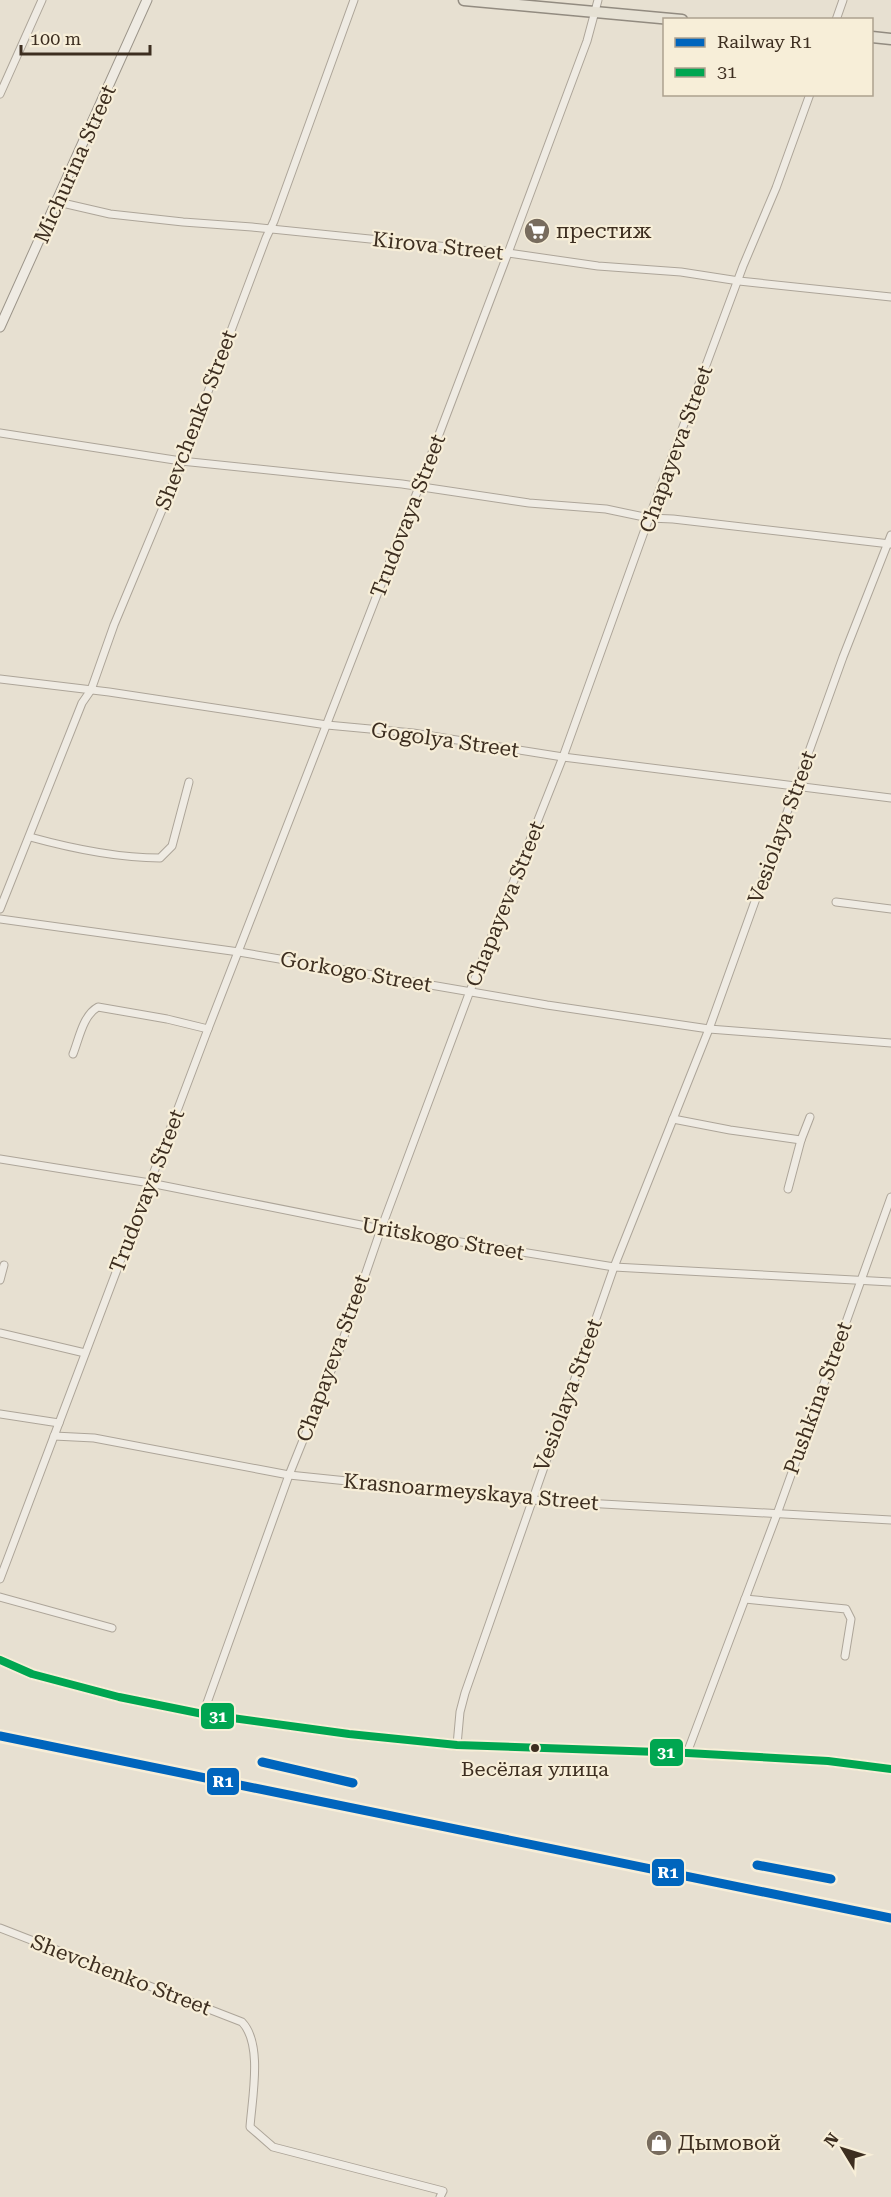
<svg xmlns="http://www.w3.org/2000/svg" width="891" height="2197" viewBox="0 0 891 2197" font-family="'Roboto Serif',serif">
<style>
.lines{fill:none;stroke-linecap:round;stroke-linejoin:round}
.street-casing{stroke:#ada599;stroke-width:9}
.secondary-casing{stroke:#9c958a;stroke-width:11}
.primary-casing{stroke:#928b80;stroke-width:13}
.street{stroke:#efebe3;stroke-width:7}
.secondary{stroke:#efebe3;stroke-width:9}
.primary{stroke:#e6e1d4;stroke-width:10}
.bus-1-casing{stroke:#f7eed8;stroke-width:12}
.bus-1{stroke:#00a651;stroke-width:8}
.rail-1-casing{stroke:#f7eed8;stroke-width:14}
.rail-1{stroke:#0065bd;stroke-width:9}
.bus-dot{fill:#3d2e20;stroke:#f7eed8;stroke-width:2}
.labels{text-anchor:middle;stroke-width:4.5;stroke-linejoin:round;paint-order:stroke}
.bus-label{font-size:20px;fill:#3d2e20;stroke:#f7eed8}
.street-label{font-size:21px;fill:#3d2e20;stroke:#f7eed8}
.poi-label{font-size:21px;fill:#3d2e20;stroke:#f7eed8;text-anchor:start}
.line-badge{stroke:#f7eed8;stroke-width:2}
.badge-label{font-size:16px;text-anchor:middle;font-weight:bold;fill:#fff}
</style>
<rect width="100%" height="100%" fill="#e7e0d1"/>
<g class="lines">
<!-- street casing -->
<g class="street-casing">
<g id="street">
<polyline points="836,20 843,0"/>
<polyline points="0,94 42,0"/>
<polyline points="58,202 110,214 183,222 252,227 508,253 598,266 681,272 739,281 891,297"/>
<polyline points="0,433 181,461 402,484 529,503 606,509 649,518 673,519 890,544"/>
<polyline points="0,679 109,692 327,725 413,733 563,757 891,798"/>
<path d="M30,837C70,848 119,858 160,858L172,846L189,782"/>
<polyline points="836,902 891,909"/>
<polyline points="0,909 82,703 91,690 114,625 177,474 266,238 274,221 354,0"/>
<polyline points="0,919 239,952 547,1005 709,1029 891,1043"/>
<path d="M73,1054C79,1039 83,1015 98,1007L167,1019L208,1029"/>
<polyline points="673,1119 730,1130 801,1140"/>
<polyline points="0,1159 150,1183 381,1229 614,1267 891,1282"/>
<polyline points="788,1189 801,1140 810,1117"/>
<polyline points="0,1280 4,1265"/>
<polyline points="0,1333 85,1353"/>
<polyline points="0,1414 59,1423"/>
<polyline points="54,1436 94,1438 289,1475 531,1500 891,1520"/>
<polyline points="0,1579 208,1029 419,487 508,253 587,41 598,0"/>
<polyline points="0,1597 112,1628"/>
<polyline points="745,1599 846,1609 851,1619 845,1656"/>
<polyline points="203,1714 289,1475 339,1351 381,1229 470,991 563,757 649,518 743,266 776,188 810,94"/>
<polyline points="457,1745 460,1712 465,1693 614,1267 709,1029 843,657 891,535"/>
<polyline points="687,1753 777,1514 891,1197"/>
<path d="M0,1928L242,2022C263,2044 252,2098 250,2127L273,2147L443,2191L440,2197"/>
</g>
</g>
<!-- secondary casing -->
<g class="secondary-casing">
<g id="secondary">
<polyline points="0,327 147,0"/>
<polyline points="0,1660 32,1674 119,1697 203,1714 349,1734 457,1745 687,1753 828,1761 891,1769"/>
</g>
</g>
<!-- primary casing -->
<g class="primary-casing">
<g id="primary">
<polyline points="464,0 682,20"/>
<polyline points="872,37 891,39"/>
</g>
</g>
<!-- street -->
<use href="#street" class="street"/>
<!-- secondary -->
<use href="#secondary" class="secondary"/>
<!-- primary -->
<use href="#primary" class="primary"/>
<!-- bus-1 casing -->
<g class="bus-1-casing">
<polyline id="bus-1" points="0,1660 32,1674 119,1697 203,1714 349,1734 457,1745 687,1753 828,1761 891,1769"/>
</g>
<!-- bus-1 -->
<use href="#bus-1" class="bus-1"/>
<!-- rail-1 casing -->
<g class="rail-1-casing">
<g id="rail-1">
<polyline points="0,1736 891,1918"/>
<polyline points="262,1762 353,1783"/>
<polyline points="757,1865 831,1879"/>
</g>
</g>
<!-- rail-1 -->
<use href="#rail-1" class="rail-1"/>
</g>
<!-- icons -->
<defs>
<g id="supermarket-disc" transform="scale(1.35)"><circle r="9.5" fill="#786c5e" stroke="#f7eed8"/><path d="M-6-5.5h2.5l.6 2H6L4.5 2H-2.5L-4.4-4H-6ZM-1.5 3.2a1.3 1.3 0 1 0 .1 0ZM3 3.2a1.3 1.3 0 1 0 .1 0Z" fill="#fff"/></g>
<g id="shop-disc" transform="scale(1.35)"><circle r="9.5" fill="#786c5e" stroke="#f7eed8"/><path d="M-5-2.5h2.3a2.7 3.5 0 0 1 5.4 0H5L5.5 6h-11ZM-1.5-2.5h3a1.5 2.3 0 0 0-3 0Z" fill="#fff"/></g>
</defs>
<g fill-rule="evenodd">
<use href="#supermarket-disc" x="537" y="231"/>
<use href="#shop-disc" x="659" y="2143"/>
</g>
<!-- markers -->
<circle class="bus-dot" cx="535" cy="1748" r="5"/>
<g class="labels">
<!-- bus labels -->
<g class="bus-label">
<text x="535" y="1776">Весёлая улица</text>
</g>
<!-- street labels -->
<g class="street-label">
<text transform="translate(75 164) rotate(-66)" y="7">Michurina Street</text>
<text transform="translate(438 246) rotate(6)" y="7">Kirova Street</text>
<text transform="translate(196 420) rotate(-69)" y="7">Shevchenko Street</text>
<text transform="translate(676 449) rotate(-70)" y="7">Chapayeva Street</text>
<text transform="translate(408 516) rotate(-69)" y="7">Trudovaya Street</text>
<text transform="translate(445 740) rotate(8)" y="7">Gogolya Street</text>
<text transform="translate(782 827) rotate(-70)" y="7">Vesiolaya Street</text>
<text transform="translate(505 904) rotate(-68)" y="7">Chapayeva Street</text>
<text transform="translate(356 972) rotate(10)" y="7">Gorkogo Street</text>
<text transform="translate(147 1191) rotate(-69)" y="7">Trudovaya Street</text>
<text transform="translate(443 1239) rotate(10)" y="7">Uritskogo Street</text>
<text transform="translate(333 1358) rotate(-70)" y="7">Chapayeva Street</text>
<text transform="translate(568 1395) rotate(-70)" y="7">Vesiolaya Street</text>
<text transform="translate(818 1398) rotate(-70)" y="7">Pushkina Street</text>
<text transform="translate(471 1492) rotate(5)" y="7">Krasnoarmeyskaya Street</text>
<text transform="translate(121 1975) rotate(21)" y="7">Shevchenko Street</text>
</g>
<!-- poi labels -->
<g class="poi-label">
<text x="556" y="238">престиж</text>
<text x="678" y="2150">Дымовой</text>
</g>
</g>
<g class="line-badge">
<rect x="200" y="1702" width="35" height="28" rx="6" fill="#00a651"/>
<rect x="649" y="1738" width="35" height="29" rx="6" fill="#00a651"/>
<rect x="206" y="1767" width="34" height="29" rx="6" fill="#0065bd"/>
<rect x="651" y="1858" width="34" height="29" rx="6" fill="#0065bd"/>
</g>
<g class="badge-label">
<text x="218" y="1722">31</text>
<text x="666" y="1758">31</text>
<text x="223" y="1787">R1</text>
<text x="668" y="1878">R1</text>
</g>
<!-- legend -->
<rect x="663" y="18" width="210" height="78" fill="#f7eed8" stroke="#ada18e" stroke-width="1.5"/>
<rect x="675" y="38" width="30" height="9" fill="#0065bd" stroke="#ada18e" stroke-width="1.5"/>
<text x="717" y="48" font-size="18" fill="#3d2e20">Railway R1</text>
<rect x="675" y="68" width="30" height="9" fill="#00a651" stroke="#ada18e" stroke-width="1.5"/>
<text x="717" y="78" font-size="18" fill="#3d2e20">31</text>
<!-- north arrow -->
<g transform="translate(843 2149) rotate(308)" stroke="#f7eed8" stroke-width="4.5" paint-order="stroke">
<path d="M0-4.5L10 22L0 15L-10 22Z" fill="#3d2e20"/>
<text y="-9" font-size="16" font-weight="bold" text-anchor="middle" fill="#3d2e20">N</text>
</g>
<!-- scale -->
<path d="M21 45v9h129v-9" fill="none" stroke="#3d2e20" stroke-width="3"/>
<text x="30" y="45" font-size="18" fill="#3d2e20" stroke="#f7eed8" stroke-width="4.5" paint-order="stroke">100 m</text>
</svg>
